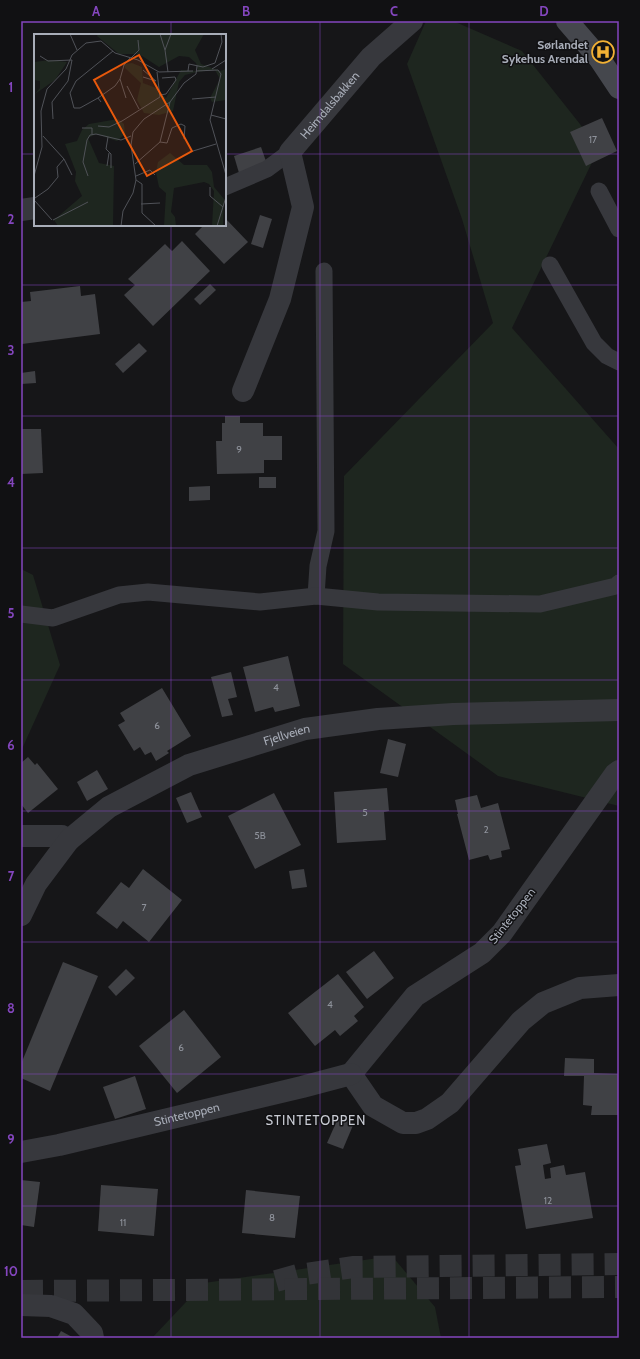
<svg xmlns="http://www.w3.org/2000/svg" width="640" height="1359" viewBox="0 0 640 1359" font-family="Cabin,sans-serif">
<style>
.green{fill:#1e261f}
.building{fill:#404145}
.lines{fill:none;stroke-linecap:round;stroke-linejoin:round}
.primary-tunnel{stroke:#333438;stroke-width:22;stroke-dasharray:22 11;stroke-linecap:butt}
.service{stroke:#37383d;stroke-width:17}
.minor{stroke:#37383d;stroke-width:22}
.secondary{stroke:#45474d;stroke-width:22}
.grid{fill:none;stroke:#8446be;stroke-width:1;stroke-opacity:0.55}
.labels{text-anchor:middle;stroke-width:3;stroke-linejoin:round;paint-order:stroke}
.number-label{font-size:10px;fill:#8e929b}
.poi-label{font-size:12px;font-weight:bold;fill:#a8adb8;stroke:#111113;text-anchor:end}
.street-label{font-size:12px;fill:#a8adb8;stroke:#111113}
.neighbourhood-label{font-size:13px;letter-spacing:1px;fill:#c9ccd4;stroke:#111113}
.inset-road{fill:none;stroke:#505258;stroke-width:1}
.view{fill:#e8590c;fill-opacity:0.15;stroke:#e8590c;stroke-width:2}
.inset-edge{fill:none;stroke:#a8adb8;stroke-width:2}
.neatline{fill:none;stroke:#8446be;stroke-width:1.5}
.grid-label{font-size:13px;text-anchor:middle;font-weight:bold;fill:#8446be}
</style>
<rect width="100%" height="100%" fill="#161618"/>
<!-- green -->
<g class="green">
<polygon points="426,21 453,21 522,51 599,148 512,328 619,449 619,806 498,776 343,664 344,476 493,323 462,219 407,64"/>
<polygon points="21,569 33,575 60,665 21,751"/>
<polygon points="392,1256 435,1307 441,1338 152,1338 204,1283"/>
</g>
<!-- building -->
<g class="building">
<polygon points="602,118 617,151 586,166 570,132"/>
<polygon points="261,147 267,164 239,173 234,156"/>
<polygon points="260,215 272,219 263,248 251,244"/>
<polygon points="225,218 248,242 224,264 195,234 204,225 225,225"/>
<polygon points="182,241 210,271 153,326 124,295 135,285 128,279 165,244 172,251"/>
<polygon points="210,284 216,290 200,305 194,299"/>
<polygon points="80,286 81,296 95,294 100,334 22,344 21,302 31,301 30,292"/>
<polygon points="139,343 147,351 123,373 115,364"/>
<polygon points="35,371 36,383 21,384 21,373"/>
<polygon points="225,416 240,416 240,423 263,423 263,436 282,436 282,460 264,460 264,473 217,474 216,441 222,441 222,423 225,423"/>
<polygon points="21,429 41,429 43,473 21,474"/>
<rect x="259" y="477" width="17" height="11"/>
<polygon points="210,486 210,500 189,501 189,487"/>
<polygon points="288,656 300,706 275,712 273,707 255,712 243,667"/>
<polygon points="231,672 237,697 228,699 233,715 222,717 211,677"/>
<polygon points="162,688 191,736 167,751 169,753 156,761 151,752 145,755 140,747 134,751 118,725 125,721 120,713"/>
<polygon points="388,739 406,744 398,777 380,773"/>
<polygon points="28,757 35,765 37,763 58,789 28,813 21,804 21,763"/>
<polygon points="97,770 108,789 87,801 77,782"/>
<polygon points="387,788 389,811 384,812 386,840 337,843 334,792"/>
<polygon points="191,792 202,817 187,823 176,798"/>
<polygon points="274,793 301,845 255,869 228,816"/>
<polygon points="477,795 481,808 498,803 510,849 501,851 502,857 490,860 488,855 469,860 457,814 458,814 455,800"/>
<polygon points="143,869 182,900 149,942 123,921 117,929 96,913 121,882 129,888"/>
<polygon points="304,869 307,887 292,889 289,871"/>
<polygon points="374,951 394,978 367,999 346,972"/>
<polygon points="63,962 98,976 50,1091 21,1078 21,1064"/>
<polygon points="126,969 135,978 116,996 108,987"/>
<polygon points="338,974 364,1007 354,1016 358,1021 340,1036 335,1030 315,1046 288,1013"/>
<polygon points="184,1010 221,1057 177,1093 139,1046"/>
<polygon points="565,1058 594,1059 594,1073 619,1074 619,1115 591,1115 592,1106 583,1105 584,1076 564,1076"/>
<polygon points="135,1076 146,1109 115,1119 103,1087"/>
<polygon points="339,1116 354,1123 343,1149 327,1143"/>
<polygon points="547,1144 551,1163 543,1165 545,1179 551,1178 550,1168 564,1165 566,1175 585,1172 593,1218 526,1229 515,1166 521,1165 518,1149"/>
<polygon points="21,1180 40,1182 34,1227 21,1225"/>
<polygon points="101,1185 158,1189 154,1236 98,1231"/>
<polygon points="246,1190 300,1196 295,1238 242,1233"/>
<polygon points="61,1331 74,1338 57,1338"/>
</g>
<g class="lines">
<!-- primary-tunnel -->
<g class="primary-tunnel">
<polyline points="276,1281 298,1275 354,1267 619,1264"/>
<polyline points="21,1291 619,1287"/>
</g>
<!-- service -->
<g class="service">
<polyline points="225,187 267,169 290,152"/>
<polyline points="599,191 619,229"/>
<polyline points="550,265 594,343 607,356 619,362"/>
<polyline points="316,596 318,566 326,531 324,271"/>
<polyline points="21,614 53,618 119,595 148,592 260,602 316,596 378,602 540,604 616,586 619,583"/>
</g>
<!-- minor -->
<g class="minor">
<polyline points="21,210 35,208"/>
<path id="s1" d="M243,391L280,299L303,207L290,152L371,57L412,21"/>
<polyline points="619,771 615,774 502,933 482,953 415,996 351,1074 373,1106 403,1123 416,1123 427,1119 450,1103 521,1021 543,1003 580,988 619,985"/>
<polyline points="21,836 62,836 69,840"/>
<path id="s2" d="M21,915L36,884L69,840L109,807L189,765L305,729L378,719L453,714L619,710"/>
<path id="s3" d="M21,1152L59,1145L302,1087L351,1074"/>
<polyline points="21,1305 51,1306 74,1314 92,1333 93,1338"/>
</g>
<!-- secondary -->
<polyline class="secondary" points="567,21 599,58 619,88"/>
</g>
<!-- grid -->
<path class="grid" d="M171,21V35M320,21V1338M469,21V1338M21,154H35M225,154H619M171,225V1338M21,285H619M21,416H619M21,548H619M21,680H619M21,811H619M21,942H619M21,1074H619M21,1206H619"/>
<!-- icons -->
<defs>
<g id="hospital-ring" transform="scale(1.15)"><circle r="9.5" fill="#111113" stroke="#f2b134" stroke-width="1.5"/><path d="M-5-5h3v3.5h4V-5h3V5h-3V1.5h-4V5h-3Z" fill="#f2b134"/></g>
</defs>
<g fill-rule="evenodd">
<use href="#hospital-ring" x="603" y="52"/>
</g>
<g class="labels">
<!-- number labels -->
<g class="number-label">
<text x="593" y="143">17</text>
<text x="239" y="453">9</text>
<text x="276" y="691">4</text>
<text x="157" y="729">6</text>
<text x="365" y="816">5</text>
<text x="486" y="833">2</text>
<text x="260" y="839">5B</text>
<text x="144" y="911">7</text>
<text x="330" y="1008">4</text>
<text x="181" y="1051">6</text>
<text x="548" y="1204">12</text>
<text x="272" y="1221">8</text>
<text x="123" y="1226">11</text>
</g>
<!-- poi labels -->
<g class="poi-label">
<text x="588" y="49">Sørlandet<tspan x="588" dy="14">Sykehus Arendal</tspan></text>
</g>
<!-- street labels -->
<g class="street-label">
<text dy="4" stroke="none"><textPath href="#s1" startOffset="312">Heimdalsbakken</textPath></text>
<text dy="4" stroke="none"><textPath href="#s2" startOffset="334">Fjellveien</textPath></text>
<text transform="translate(512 916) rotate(-52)" y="4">Stintetoppen</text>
<text dy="4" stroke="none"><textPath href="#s3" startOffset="170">Stintetoppen</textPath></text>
</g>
<!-- neighbourhood labels -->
<g class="neighbourhood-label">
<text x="316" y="1125">STINTETOPPEN</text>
</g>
</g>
<!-- overview -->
<g transform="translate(34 34)">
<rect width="192" height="192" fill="#161618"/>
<path d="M64,0H170L161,16L167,30L186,37L192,35V66L178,68L176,64L186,45L181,36L163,38L151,41L145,48L139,77L125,81L110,79L103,66L107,49L91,34L90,30L98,29L108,33L109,49L122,54L132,64L147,36L164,37L162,29L155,23L145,22L125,33L105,20H85L63,2ZM16,26L33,28L21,46L1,60L6,54V47L0,46V28ZM84,85L90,90L91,100L83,107L62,100L54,104L65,129L80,132L79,192H24L20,186L48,162L41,147L42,138L31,110L43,107L48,96L55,90ZM136,119L150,131H173L178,138L180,153L190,165L189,192H178L180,157L175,150L170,148L140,154L137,178L141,183L142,192H130L132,159L125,153L122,139L124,128Z" fill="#1e261f"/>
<path class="inset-road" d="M36,0L43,16M126,0L131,16M6,22L14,27L38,26L34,47L18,68L19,85M97,24L105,16L104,6M178,35L192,26M109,36L122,47M154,37L155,30L169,33L181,29L188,8L187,0M162,37L184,36L187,40L176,86L192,141M134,38L131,16L137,0M109,43L122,47M93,52L105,75M126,61L132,60L142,46L141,43L128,44M64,64L81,52L86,45M92,64L86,45L90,31L96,24M158,65L182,63M67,68L64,64L46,74H40L36,59L42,47L79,17M136,68L126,108L133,109L138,94L147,90L151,92L150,105M177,81L192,85M64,92L75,93L88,87L126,63L123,38M48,94H58V100M9,102L30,125M74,103L72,115L77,120V134M159,117L182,110M101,130L126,108M73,132L75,119M0,142L8,113L7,77L13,55L32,35L38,21L52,9L67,7L81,19L104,26L125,38L159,37M54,142L49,128L53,106L56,101L62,100L87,106L97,102M102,142L116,136L121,141M102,146L108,150V179L122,192M176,153V162L189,173M1,164L14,155L24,143L23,133L30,125L38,141M1,167L18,186M107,170L126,169M19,186L54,168M87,192L89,177L99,159L102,146L97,111L99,98L110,85L136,68L150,49L162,40L163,32M183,192L192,163"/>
<path class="view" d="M105,21L158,117L113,142L60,46Z"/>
<rect width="192" height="192" class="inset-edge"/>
</g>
<!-- border -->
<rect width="640" height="1359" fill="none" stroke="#111113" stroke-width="44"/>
<rect x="22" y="22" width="596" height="1315" class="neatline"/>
<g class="grid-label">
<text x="96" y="16">A</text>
<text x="246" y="16">B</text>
<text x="394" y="16">C</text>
<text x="544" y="16">D</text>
<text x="11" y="92">1</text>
<text x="11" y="224">2</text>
<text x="11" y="355">3</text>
<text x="11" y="487">4</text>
<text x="11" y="618">5</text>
<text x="11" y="750">6</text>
<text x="11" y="881">7</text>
<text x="11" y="1013">8</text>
<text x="11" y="1144">9</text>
<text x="11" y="1276">10</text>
</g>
</svg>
